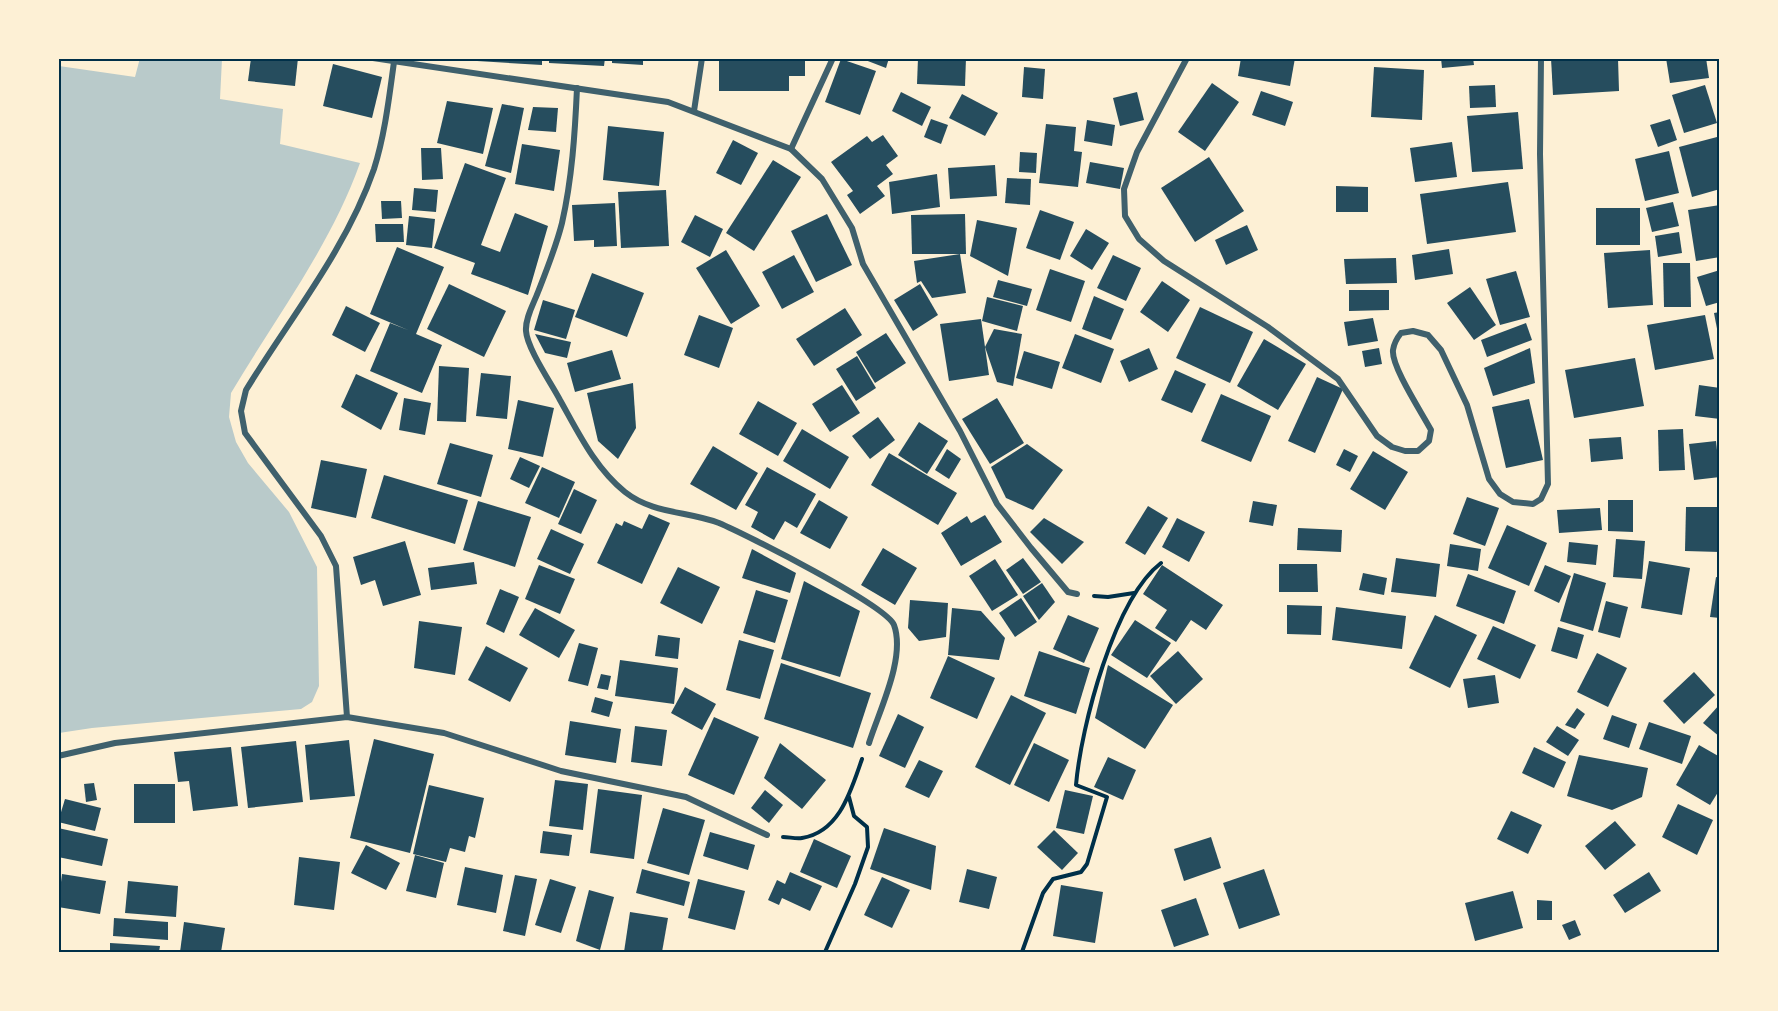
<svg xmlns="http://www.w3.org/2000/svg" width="1778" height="1011" viewBox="0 0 1778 1011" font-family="Rubik,sans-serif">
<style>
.green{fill:#b9caca}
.building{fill:#264d5e}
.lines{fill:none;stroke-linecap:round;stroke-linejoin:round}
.path{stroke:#003049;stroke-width:4}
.minor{stroke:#3f606c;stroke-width:6}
.neatline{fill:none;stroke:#003049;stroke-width:2}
</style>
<rect width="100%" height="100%" fill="#fdf0d5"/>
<!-- green -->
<path class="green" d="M140,58L222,59L220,99L283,109L280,144L360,163C330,247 276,317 231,393L229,417L236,442L248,463L289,512L317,567L319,686L312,702L301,709L92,728L59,733V66L135,77Z"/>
<!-- building -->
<g class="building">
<polygon points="251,58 298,58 295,86 248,81"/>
<polygon points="477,58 542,58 542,65 477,61"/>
<polygon points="549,58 605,58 604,66 549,63"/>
<polygon points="612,58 643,58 643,65 612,63"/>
<polygon points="719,58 805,58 805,76 789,76 789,91 719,91"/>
<polygon points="860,58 889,58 886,68"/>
<polygon points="918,58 966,58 965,86 917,84"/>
<polygon points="1241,58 1295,58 1290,86 1238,76"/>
<polygon points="1441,58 1473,58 1474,65 1442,68"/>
<polygon points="1551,58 1618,58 1619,91 1553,95"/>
<polygon points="1666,58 1706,58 1709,78 1670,83"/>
<polygon points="841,59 876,71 860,115 825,102"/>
<polygon points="333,64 382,77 372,118 323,106"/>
<polygon points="1024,67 1045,69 1043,99 1022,97"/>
<polygon points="1374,67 1424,70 1422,120 1371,117"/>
<polygon points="1212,83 1239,102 1205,151 1178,132"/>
<polygon points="1495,85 1496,107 1470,108 1469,86"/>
<polygon points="1705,85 1717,123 1684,133 1672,95"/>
<polygon points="1261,91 1293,102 1285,126 1252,115"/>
<polygon points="901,92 931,107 922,126 892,111"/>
<polygon points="1137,92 1144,120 1120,126 1113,98"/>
<polygon points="962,94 998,113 985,136 949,118"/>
<polygon points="447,101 493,108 483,154 437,143"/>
<polygon points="502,104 524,108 511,173 485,166"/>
<polygon points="533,107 558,108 556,132 528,130"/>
<polygon points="1518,112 1523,169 1472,172 1467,116"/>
<polygon points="931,119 948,125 941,144 924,137"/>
<polygon points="1670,119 1677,140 1658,147 1650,125"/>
<polygon points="1087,120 1115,125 1112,146 1084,141"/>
<polygon points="1046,124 1076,127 1074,151 1082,152 1078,187 1039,183"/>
<polygon points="608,126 664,132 659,186 603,180"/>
<polygon points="883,135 898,156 886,165 893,174 877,186 885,196 860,214 847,195 853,191 831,162 867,136 872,142"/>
<polygon points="1717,137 1720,148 1720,189 1692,197 1679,147"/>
<polygon points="733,140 758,153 741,185 716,173"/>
<polygon points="1452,142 1457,177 1415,182 1410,148"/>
<polygon points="522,144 560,150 554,191 515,184"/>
<polygon points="421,148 441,148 443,179 422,180"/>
<polygon points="1669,151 1679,193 1645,201 1635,159"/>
<polygon points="1020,152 1037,153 1036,173 1019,172"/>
<polygon points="1209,157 1244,211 1195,242 1161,188"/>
<polygon points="773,160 801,177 754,251 726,233"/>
<polygon points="1090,162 1124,168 1120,189 1086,183"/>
<polygon points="465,163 506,178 481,245 500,252 515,213 548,226 528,295 471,274 475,263 434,248"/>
<polygon points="995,165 997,196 950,199 948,168"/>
<polygon points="937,174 940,207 892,214 889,182"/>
<polygon points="1007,178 1031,179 1030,205 1005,203"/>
<polygon points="1508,182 1516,232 1427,244 1420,194"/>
<polygon points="1336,186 1368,187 1368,212 1336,212"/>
<polygon points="414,188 438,190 436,212 412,210"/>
<polygon points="666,190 669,246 621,248 618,192"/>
<polygon points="381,201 401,201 402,218 382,219"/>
<polygon points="1673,202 1679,226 1652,232 1646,208"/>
<polygon points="615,203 617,246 594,247 594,240 574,241 572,205"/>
<polygon points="1720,205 1720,257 1696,261 1688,210"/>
<rect x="1596" y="208" width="44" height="37"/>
<polygon points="1040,210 1074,222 1060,260 1026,248"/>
<polygon points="827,214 852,265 816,282 791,231"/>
<polygon points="965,214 966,254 912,254 911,215"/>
<polygon points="695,215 723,229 710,257 681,242"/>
<polygon points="409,216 435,219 432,248 406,245"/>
<polygon points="977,220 1017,228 1008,276 970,256"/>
<polygon points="375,224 403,224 404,242 376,242"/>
<polygon points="1247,225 1258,250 1226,265 1215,240"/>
<polygon points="1086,229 1109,243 1092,270 1070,256"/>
<polygon points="1679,232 1682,253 1658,257 1655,236"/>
<polygon points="397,247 444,267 416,334 442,345 422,393 370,371 390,323 408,330 370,314"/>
<polygon points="1449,249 1453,274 1415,280 1412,255"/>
<polygon points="726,250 760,306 731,324 696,268"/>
<polygon points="1650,250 1653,305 1608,308 1604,253"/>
<polygon points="960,254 966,293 932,298 921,281 917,283 914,261"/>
<polygon points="794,255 814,292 782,309 762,272"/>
<polygon points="1113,255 1141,268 1126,301 1097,288"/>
<polygon points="1396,258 1397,283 1346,284 1344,259"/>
<polygon points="1663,263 1690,263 1691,307 1664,307"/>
<polygon points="1050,269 1085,281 1071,322 1036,310"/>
<polygon points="1720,270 1720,302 1706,306 1697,277"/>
<polygon points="1516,271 1530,317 1500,325 1486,279"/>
<polygon points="592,273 644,293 627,337 575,317"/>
<polygon points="998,280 1032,289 1027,306 993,297"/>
<polygon points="1162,281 1190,300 1168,332 1140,312"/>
<polygon points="449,284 506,311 484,357 427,329"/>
<polygon points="920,284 938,315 913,331 894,300"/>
<polygon points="1470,287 1496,325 1474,340 1447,303"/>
<polygon points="1349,290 1389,290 1389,310 1349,311"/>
<polygon points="1094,296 1124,309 1111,340 1082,329"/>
<polygon points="987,297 1023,306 1017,331 982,321"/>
<polygon points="543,300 575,310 566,339 534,330"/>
<polygon points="346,306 380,323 365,352 332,335"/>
<polygon points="1200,307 1253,332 1230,383 1176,358"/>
<polygon points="845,308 862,335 814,366 796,339"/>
<polygon points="1720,312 1720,334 1718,334 1714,313"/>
<polygon points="699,315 733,328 719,368 684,355"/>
<polygon points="1705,315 1714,359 1655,370 1647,325"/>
<polygon points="1373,318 1378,341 1348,346 1344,322"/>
<polygon points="981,319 989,375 949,381 940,324"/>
<polygon points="1526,323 1532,340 1487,357 1481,340"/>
<polygon points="994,329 1022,334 1013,386 997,382 985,347"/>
<polygon points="886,333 906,363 875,383 856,352"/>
<polygon points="535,334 571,342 567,358 545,353"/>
<polygon points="1075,334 1114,349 1101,383 1062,368"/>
<polygon points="1264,339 1306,364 1278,410 1237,386"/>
<polygon points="1149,348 1158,369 1129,382 1120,361"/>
<polygon points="1379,348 1382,364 1365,367 1362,351"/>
<polygon points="1530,348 1535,383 1493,396 1484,368"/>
<polygon points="612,350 621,379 575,392 567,363"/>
<polygon points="1024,351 1060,362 1052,389 1016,378"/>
<polygon points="857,356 876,388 856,401 836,369"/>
<polygon points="1635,358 1644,406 1574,418 1565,370"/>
<polygon points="439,366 469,368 466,422 437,421"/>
<polygon points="1175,370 1206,384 1192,413 1161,400"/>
<polygon points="481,373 511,376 507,419 476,416"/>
<polygon points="356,374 398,393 381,430 341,407"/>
<polygon points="1317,377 1343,389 1315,453 1288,441"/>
<polygon points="633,383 636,428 618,459 598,441 587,393"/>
<polygon points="842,385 860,413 830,432 812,404"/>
<polygon points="1699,385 1720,388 1720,419 1695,416"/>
<polygon points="1221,394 1271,416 1251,462 1201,441"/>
<polygon points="404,398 431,403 425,435 399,430"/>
<polygon points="997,398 1024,443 990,464 962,419"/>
<polygon points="1529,399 1543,460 1506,468 1492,407"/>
<polygon points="518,400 554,408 543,457 508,449"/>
<polygon points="758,401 797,423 778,456 739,434"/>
<polygon points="878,417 895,440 870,459 852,436"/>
<polygon points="919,422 948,441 927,474 898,455"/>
<polygon points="802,429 849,457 830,489 783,461"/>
<polygon points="1683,429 1685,470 1659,471 1658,430"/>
<polygon points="1621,437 1623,459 1591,462 1589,439"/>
<polygon points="1716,441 1720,477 1694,480 1689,444"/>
<polygon points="450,443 493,455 481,497 437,484"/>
<polygon points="1027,444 1063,470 1033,510 1006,498 991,467"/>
<polygon points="713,446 758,473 736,510 690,484"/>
<polygon points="947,449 961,459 949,479 935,470"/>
<polygon points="1344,449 1358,456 1350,472 1336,465"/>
<polygon points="1373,451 1408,472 1385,510 1350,489"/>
<polygon points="889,453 957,493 938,525 871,485"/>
<polygon points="520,457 540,466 529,488 510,479"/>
<polygon points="321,460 367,469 356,518 311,508"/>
<polygon points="542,467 575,482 559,518 525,503"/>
<polygon points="767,467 816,494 797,528 785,521 774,540 751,527 758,512 745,505"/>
<polygon points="384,475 468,500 455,544 371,518"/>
<polygon points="574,489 597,500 581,534 558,524"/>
<polygon points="1467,497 1499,508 1485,546 1453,534"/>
<polygon points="819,500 848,517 830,549 800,533"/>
<polygon points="1608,500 1633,500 1633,532 1608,531"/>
<polygon points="478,501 531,517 515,567 463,550"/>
<polygon points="1253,501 1277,505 1273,526 1249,522"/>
<polygon points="1148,506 1168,518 1145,555 1125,543"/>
<polygon points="1686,507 1720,507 1720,552 1685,551"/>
<polygon points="1600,508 1602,530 1559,533 1557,510"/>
<polygon points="649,514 670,523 642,584 597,563 616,523 622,526 624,521 642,529"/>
<polygon points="985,515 1002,542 961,566 941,533 967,516 971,523"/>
<polygon points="1044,518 1084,542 1062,564 1030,532"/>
<polygon points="1177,518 1205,532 1189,562 1162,547"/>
<polygon points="1507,525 1547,543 1529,586 1488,568"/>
<polygon points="1298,528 1342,530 1341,552 1297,550"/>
<polygon points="551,529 584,544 570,574 537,559"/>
<polygon points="1616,539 1645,541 1642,579 1613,577"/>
<polygon points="405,541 421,595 383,606 375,580 361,585 353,557"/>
<polygon points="1569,542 1598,545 1596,565 1567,562"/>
<polygon points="1450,544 1481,549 1478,571 1447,566"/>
<polygon points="883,548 917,568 895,605 861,585"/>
<polygon points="752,549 796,573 790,593 742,578"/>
<polygon points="1023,558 1041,582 1023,594 1006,570"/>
<polygon points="1396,558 1440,564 1436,597 1391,592"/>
<polygon points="995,559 1018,595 992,611 969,576"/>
<polygon points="1649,561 1690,568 1682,615 1641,608"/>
<polygon points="474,562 477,584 431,590 428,568"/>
<polygon points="1279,564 1317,564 1318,592 1279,592"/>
<polygon points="539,565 575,579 560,614 525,599"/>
<polygon points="1162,565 1223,605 1206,630 1191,620 1176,642 1155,628 1167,610 1143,594"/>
<polygon points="1545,565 1571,576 1559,603 1534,591"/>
<polygon points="678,567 720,587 702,624 660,603"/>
<polygon points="1363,573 1387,578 1384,595 1359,590"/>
<polygon points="1574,573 1606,583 1593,631 1560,621"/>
<polygon points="1468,574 1516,591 1504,624 1456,606"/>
<polygon points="1716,577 1720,578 1720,618 1710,617"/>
<polygon points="804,581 860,611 840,677 781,659"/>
<polygon points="1042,583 1055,602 1039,620 1023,596"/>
<polygon points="500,589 519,597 504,633 486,624"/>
<polygon points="756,590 788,600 775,643 743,633"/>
<polygon points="1021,598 1037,622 1015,637 999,613"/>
<polygon points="910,600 948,603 946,637 919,641 908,628"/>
<polygon points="1606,601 1628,607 1620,638 1598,632"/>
<polygon points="1287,605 1322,606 1321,635 1287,634"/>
<polygon points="1336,607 1406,616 1402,649 1332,640"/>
<polygon points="535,608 575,630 559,658 519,635"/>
<polygon points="952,608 981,611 1005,638 999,660 948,655"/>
<polygon points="1068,615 1099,628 1084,663 1053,649"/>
<polygon points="1435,615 1477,635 1450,688 1409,668"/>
<polygon points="1135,620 1171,643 1147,678 1111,655"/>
<polygon points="419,621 462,627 455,675 414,668"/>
<polygon points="1493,626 1536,645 1520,679 1477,659"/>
<polygon points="1558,627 1584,635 1577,659 1551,651"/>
<polygon points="658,635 680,638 678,659 655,656"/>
<polygon points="739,640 774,650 760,699 726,690"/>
<polygon points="579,643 598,648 588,686 568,681"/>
<polygon points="486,646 528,668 510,702 468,680"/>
<polygon points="1039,651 1090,668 1076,714 1024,696"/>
<polygon points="1178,651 1203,679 1176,704 1150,676"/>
<polygon points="1597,653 1627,668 1608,707 1577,692"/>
<polygon points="948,656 995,678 977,719 930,698"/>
<polygon points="620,660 678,668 674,704 615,696"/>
<polygon points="781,663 871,693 853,748 764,719"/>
<polygon points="1108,665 1173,705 1145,749 1095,718"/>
<polygon points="1694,672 1715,695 1684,724 1663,701"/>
<polygon points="601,674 611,676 608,690 597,688"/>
<polygon points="1495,675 1499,703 1468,708 1463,679"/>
<polygon points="685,687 716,704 702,730 671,713"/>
<polygon points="1011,695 1046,713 1010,785 975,767"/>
<polygon points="595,697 613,702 609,717 591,712"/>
<polygon points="1720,704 1720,737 1703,723"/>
<polygon points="1577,708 1585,714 1575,729 1565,725"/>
<polygon points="898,714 924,727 905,768 879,756"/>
<polygon points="1612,715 1637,724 1629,748 1603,739"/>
<polygon points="714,717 759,737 734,795 688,775"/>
<polygon points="570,721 621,729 616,763 565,755"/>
<polygon points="1649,722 1691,736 1682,764 1639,749"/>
<polygon points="635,726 667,730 662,766 631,762"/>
<polygon points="1557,726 1579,740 1568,756 1546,742"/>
<polygon points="374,739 434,754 410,853 350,838"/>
<polygon points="349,740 355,796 310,800 305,745"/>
<polygon points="296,741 303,802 248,808 241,747"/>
<polygon points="780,743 826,780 802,809 764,778"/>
<polygon points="1034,743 1069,760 1049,802 1014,785"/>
<polygon points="1699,745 1720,757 1720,789 1710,805 1676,785"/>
<polygon points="231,747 238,806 193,811 189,781 178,782 174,752"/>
<polygon points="1534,747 1566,762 1554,788 1522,773"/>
<polygon points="1579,755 1648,768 1642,797 1612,810 1567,796"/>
<polygon points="1108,757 1136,770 1123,800 1094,787"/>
<polygon points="919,760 943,771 929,798 905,787"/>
<polygon points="555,780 588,784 583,830 549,826"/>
<polygon points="94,783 97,800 86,802 84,784"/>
<rect x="134" y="784" width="41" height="39"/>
<polygon points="429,785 484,798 475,838 469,836 465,852 450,848 446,862 413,854"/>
<polygon points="598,789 642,795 634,859 590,853"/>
<polygon points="765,790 783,805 769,823 751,808"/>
<polygon points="1065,790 1093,796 1084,834 1056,828"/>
<polygon points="65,799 101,808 95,831 58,822"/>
<polygon points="1678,804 1713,820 1697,855 1662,837"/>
<polygon points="663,808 705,820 689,875 647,863"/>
<polygon points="1511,811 1542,825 1528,854 1497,839"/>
<polygon points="1615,821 1636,845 1605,870 1585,846"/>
<polygon points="58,828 108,839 102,866 58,857"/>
<polygon points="884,828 936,846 931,890 870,869"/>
<polygon points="1054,830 1078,853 1062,870 1037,847"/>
<polygon points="543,831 572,835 569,856 540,853"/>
<polygon points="710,832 755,845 748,870 703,856"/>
<polygon points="1211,837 1221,868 1184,881 1174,849"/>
<polygon points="814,839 851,856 837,888 800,872"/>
<polygon points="366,845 400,863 386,890 351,873"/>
<polygon points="415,855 444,863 436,898 406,891"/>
<polygon points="299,857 340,862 334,910 294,905"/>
<polygon points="465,867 503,875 496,913 457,905"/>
<polygon points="642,869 690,882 684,906 636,893"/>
<polygon points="967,869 997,877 989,909 959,902"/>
<polygon points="1264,869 1280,915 1239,929 1223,883"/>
<polygon points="790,872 822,886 810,911 782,898 779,905 768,900 777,880 785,884"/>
<polygon points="1649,872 1661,891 1625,913 1613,895"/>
<polygon points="62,874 106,881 100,914 58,907"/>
<polygon points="515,875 537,879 525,936 503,931"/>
<polygon points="882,877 910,890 892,928 864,915"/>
<polygon points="550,879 576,887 561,933 535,925"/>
<polygon points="698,879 745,891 735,930 688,918"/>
<polygon points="128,881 178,886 176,917 125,913"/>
<polygon points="1061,885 1103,892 1095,943 1053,936"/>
<polygon points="589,890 614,897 600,950 576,941"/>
<polygon points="1513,891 1523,928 1475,941 1465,903"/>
<polygon points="1196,898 1209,935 1174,947 1161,910"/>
<polygon points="1537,900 1552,901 1552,920 1537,920"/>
<polygon points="630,912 668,918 662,952 624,952"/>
<polygon points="114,918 168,922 168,940 113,936"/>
<polygon points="1575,920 1581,935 1569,940 1562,925"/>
<polygon points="184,922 225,928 221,952 180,952"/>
<polygon points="110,943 160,946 159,952 110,952"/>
</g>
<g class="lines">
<!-- path -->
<g class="path">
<polyline points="1094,596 1108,597 1134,593"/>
<path d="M783,837C789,837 796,839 802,838C840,832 851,790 862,759"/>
<polyline points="825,952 855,884 868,847 867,827 854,816 849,797"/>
<path d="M1022,952L1043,893L1053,879L1081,872L1087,864L1107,797L1076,785C1081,727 1114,599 1161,563"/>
</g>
<!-- minor -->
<g class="minor">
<polyline points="373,58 668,102 791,149 822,179 852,228 863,264 960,431 997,504 1031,548 1068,592 1077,594"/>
<path d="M1187,58L1137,152L1124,189L1125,216L1139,239L1164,261L1268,327L1338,379L1377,436L1392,447L1405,451H1418L1429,441L1431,430C1422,413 1391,366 1393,350C1394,343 1397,338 1401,333L1413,331L1428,335L1441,350L1467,405L1489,479L1500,494L1513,502L1533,504L1541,499L1548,484L1540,154L1541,58"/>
<path d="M577,88C575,133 572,179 562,223C556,247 547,269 538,292C534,303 525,318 526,331C527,348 551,383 560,400C578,432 595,468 625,492C653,514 687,511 719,523C745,534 886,605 894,625C906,658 879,711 869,743"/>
<polyline points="694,111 702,58"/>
<polyline points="791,149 833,58"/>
<path d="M347,717L336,566L321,536L245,433L241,411L246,390C290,318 346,250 374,169C385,134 389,98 394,62"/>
<polyline points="58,756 115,743 347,717 444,733 561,771 686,797 767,835"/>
</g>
</g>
<!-- border -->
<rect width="1778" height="1011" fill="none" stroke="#fdf0d5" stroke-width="120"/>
<rect x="60" y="60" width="1658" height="891" class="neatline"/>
</svg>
